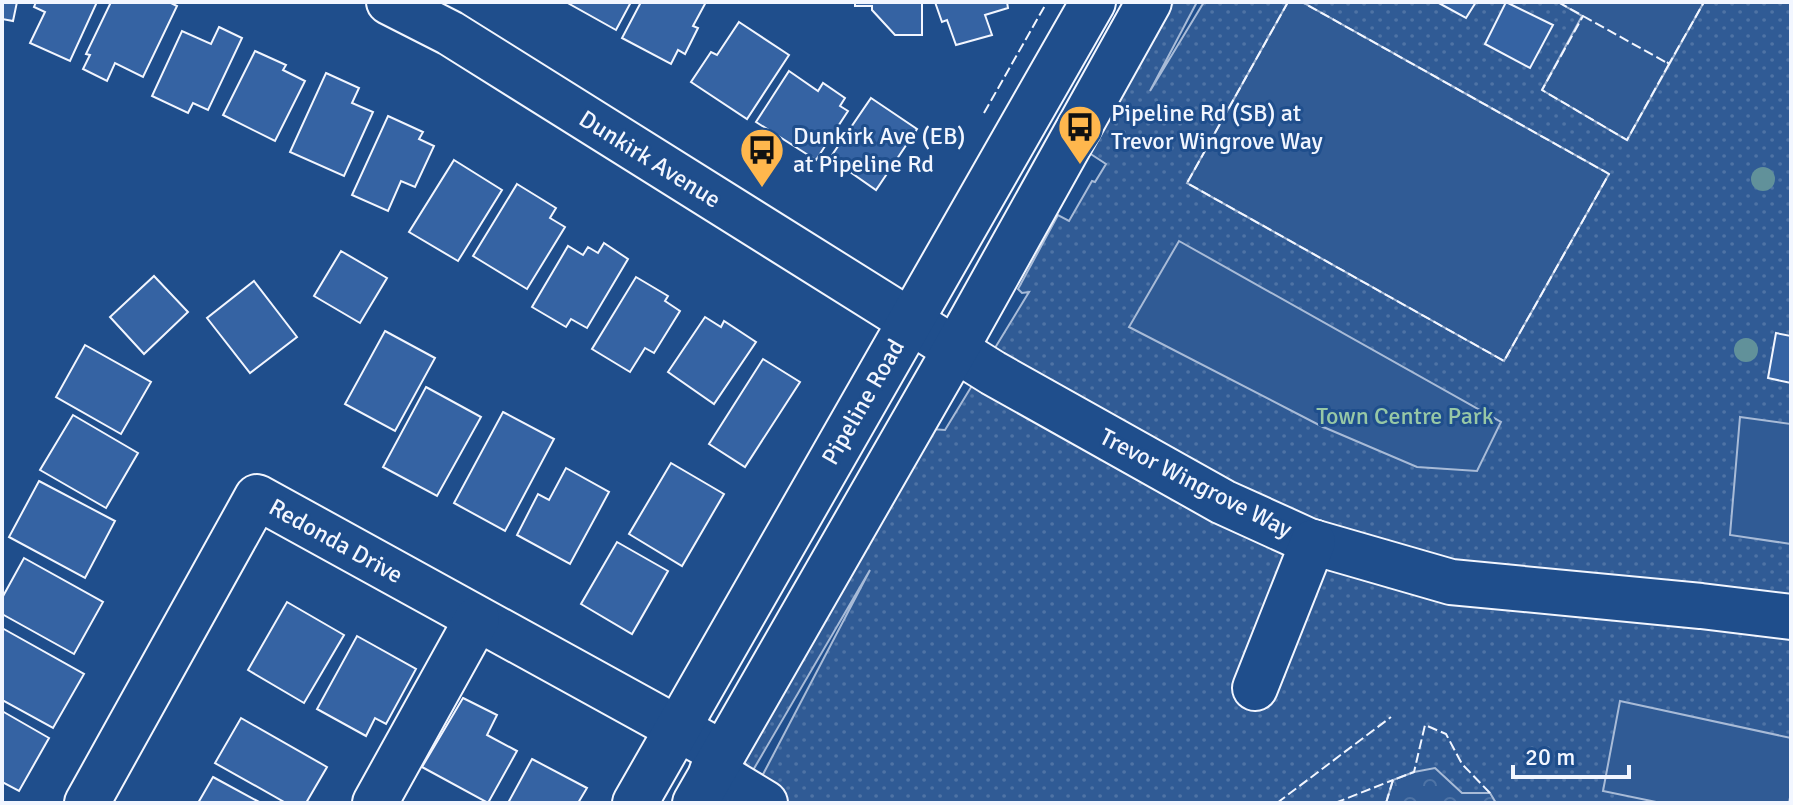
<svg xmlns="http://www.w3.org/2000/svg" width="1793" height="805" viewBox="0 0 1793 805" font-family="Signika,sans-serif">
<style>
.green{fill:url(#green-dots);stroke:#a8bbd7;stroke-width:2}
.forest{fill:url(#forest-crowns);stroke:#a8bbd7;stroke-width:2}
.built{fill:#305b95;stroke:#a8bbd7;stroke-width:2}
.building{fill:#3563a3;stroke:#f2f6ff;stroke-width:2}
.lines{fill:none;stroke-linecap:round;stroke-linejoin:round}
.minor-casing{stroke:#f2f6ff;stroke-width:48}
.major-casing{stroke:#f2f6ff;stroke-width:48}
.minor{stroke:#1f4e8c;stroke-width:44}
.major{stroke:#1f4e8c;stroke-width:44}
.fence{stroke:#f2f6ff;stroke-width:2;stroke-dasharray:10 4;stroke-linecap:butt}
.tree{fill:#61919a}
.labels{text-anchor:middle;stroke-width:6;stroke-linejoin:round;paint-order:stroke}
.poi-label{font-size:24px;fill:#f2f6ff;stroke:#1f4e8c;text-anchor:start}
.street-label{font-size:24px;fill:#f2f6ff;stroke:#1f4e8c}
.park-label{font-size:24px;fill:#97c8a6;stroke:#1f4e8c}
</style>
<defs>
<pattern id="green-dots" width="8" height="8" patternUnits="userSpaceOnUse" patternTransform="scale(2)"><rect width="8" height="8" fill="#305b95"/><path d="M2 2h.1M6 6h.1" fill="none" stroke="#4e73a5" stroke-width="1.8" stroke-linecap="round"/></pattern>
<pattern id="forest-crowns" width="20" height="18" patternUnits="userSpaceOnUse" patternTransform="scale(2)"><rect width="20" height="18" fill="#305b95"/><path d="M2 6a3 3 0 1 1 6 0M12 15a3 3 0 1 1 6 0" fill="none" stroke="#4e73a5"/></pattern>
</defs>
<rect width="100%" height="100%" fill="#1f4e8c"/>
<!-- green -->
<polygon class="green" points="1166,2 1197,2 1150,91 1204,2 1791,2 1791,803 748,803 870,570 752,772 739,755 931,429 945,430 1029,292 1022,293 1018,289 1058,215 1069,221 1092,181 1095,182 1106,164 1083,149"/>
<!-- forest -->
<polygon class="forest" points="1435,768 1462,793 1490,793 1496,803 1386,803 1393,780 1414,772"/>
<!-- built -->
<g class="built">
<polygon points="1288,2 1302,2 1609,174 1504,361 1187,183"/>
<polygon points="1558,2 1704,2 1627,140 1542,90 1582,16"/>
<polygon points="1179,241 1501,422 1477,471 1417,467 1321,426 1129,327"/>
<polygon points="1740,417 1791,424 1791,544 1730,535"/>
<polygon points="1620,701 1791,738 1791,792 1789,803 1661,803 1603,791"/>
</g>
<!-- building -->
<g class="building">
<polygon points="2,2 17,2 13,21 2,19"/>
<polygon points="36,2 97,2 70,61 30,43 45,12 34,7"/>
<polygon points="111,2 169,2 177,6 143,77 115,63 107,81 83,69 90,55 86,54"/>
<polygon points="566,2 631,2 616,30"/>
<polygon points="641,2 706,2 693,26 698,28 685,54 678,50 671,64 622,38"/>
<polygon points="855,2 922,2 922,35 895,35 872,10 872,6 855,6"/>
<polygon points="935,2 1007,2 1008,8 985,15 992,35 956,45 947,20 942,22"/>
<polygon points="1437,2 1476,2 1466,18"/>
<polygon points="1506,2 1553,25 1530,68 1485,44"/>
<polygon points="739,22 789,55 747,119 691,82 711,52 717,55"/>
<polygon points="219,27 242,38 208,110 193,103 188,113 152,96 182,31 211,44"/>
<polygon points="255,51 286,65 283,70 305,81 275,141 223,115"/>
<polygon points="789,71 818,91 823,83 845,98 840,106 848,111 816,160 756,122"/>
<polygon points="326,73 359,88 352,103 373,112 344,176 290,152"/>
<polygon points="871,98 917,129 876,190 830,158"/>
<polygon points="388,116 423,132 419,139 434,146 415,187 401,181 388,211 352,195"/>
<polygon points="454,160 502,190 458,261 409,232"/>
<polygon points="517,184 556,208 550,218 565,227 527,289 473,256"/>
<polygon points="604,243 628,259 587,328 571,319 566,327 532,307 568,246 583,255 588,247 598,253"/>
<polygon points="341,251 387,278 360,323 314,296"/>
<polygon points="154,276 188,312 144,354 110,317"/>
<polygon points="636,277 668,296 665,301 680,311 654,353 645,348 630,372 592,349"/>
<polygon points="254,281 297,337 250,373 207,318"/>
<polygon points="705,317 721,327 724,321 756,342 714,404 668,372"/>
<polygon points="385,331 435,358 395,431 345,404"/>
<polygon points="1776,333 1791,336 1791,383 1768,378"/>
<polygon points="85,345 151,382 121,434 56,397"/>
<polygon points="763,359 800,382 745,467 709,444"/>
<polygon points="426,387 481,417 437,496 383,467"/>
<polygon points="503,412 554,439 505,531 454,503"/>
<polygon points="73,415 138,453 106,508 40,470"/>
<polygon points="671,463 724,494 682,566 629,534"/>
<polygon points="566,468 609,492 570,564 517,535 538,494 549,500"/>
<polygon points="39,481 115,521 85,578 9,537"/>
<polygon points="617,542 668,571 632,634 581,604"/>
<polygon points="24,558 103,602 74,654 2,614 2,598"/>
<polygon points="287,602 344,635 304,703 248,670"/>
<polygon points="2,628 84,674 53,728 2,700"/>
<polygon points="357,636 416,669 386,724 375,718 366,736 317,709"/>
<polygon points="463,698 497,715 487,735 517,751 488,803 422,767"/>
<polygon points="2,711 49,738 19,791 2,782"/>
<polygon points="241,718 327,767 306,803 286,803 215,763"/>
<polygon points="532,759 587,788 578,803 508,803"/>
<polygon points="213,777 261,803 198,803"/>
</g>
<g class="lines">
<!-- minor casing -->
<g class="minor-casing">
<g id="minor">
<polyline points="389,2 450,33 993,373 1223,502 1309,541 1451,582 1701,606 1791,617"/>
<polyline points="1255,688 1313,542"/>
<polyline points="712,771 765,803"/>
<polyline points="87,803 257,497 722,753"/>
<polyline points="375,803 477,619"/>
</g>
</g>
<!-- major casing -->
<g class="major-casing">
<g id="major">
<polyline points="635,803 1093,2"/>
<polyline points="695,803 955,350 1149,2"/>
</g>
</g>
<!-- minor -->
<use href="#minor" class="minor"/>
<!-- major -->
<use href="#major" class="major"/>
<!-- fence -->
<g class="fence">
<polyline points="1288,2 1187,183 1504,361 1609,174 1302,2"/>
<polyline points="1558,2 1583,16"/>
<polygon points="1583,16 1669,64 1627,140 1542,90"/>
<polyline points="1667,62 1669,64 1704,2"/>
<polyline points="984,113 1047,2"/>
<polyline points="1277,803 1391,717"/>
<polyline points="1335,803 1393,780"/>
<polyline points="1386,803 1393,780 1414,772 1425,725 1446,734 1462,764 1490,793"/>
</g>
</g>
<!-- trees -->
<g class="tree">
<circle cx="1763" cy="179" r="12"/>
<circle cx="1746" cy="350" r="12"/>
</g>
<!-- icons -->
<defs>
<g id="bus-pin" transform="scale(2.3)"><path d="M0 17L-7.5 6A9.5 9.5 0 1 1 7.5 6Z" fill="#ffb74d" stroke="#1f4e8c"/><path d="M-5-6H5V4H4V6H2V4H-2V6H-4V4H-5ZM-3.5-4V0h7V-4ZM-3.5 1.2v1.5H-2V1.2ZM2 1.2v1.5H3.5V1.2Z" fill="#111"/></g>
</defs>
<g fill-rule="evenodd">
<use href="#bus-pin" x="1080" y="127"/>
<use href="#bus-pin" x="762" y="150"/>
</g>
<g class="labels">
<!-- poi labels -->
<g class="poi-label">
<text x="1111" y="121">Pipeline Rd (SB) at<tspan x="1111" dy="28">Trevor Wingrove Way</tspan></text>
<text x="793" y="144">Dunkirk Ave (EB)<tspan x="793" dy="28">at Pipeline Rd</tspan></text>
</g>
<!-- street labels -->
<g class="street-label">
<text transform="translate(650 159) rotate(32)" y="8">Dunkirk Avenue</text>
<text transform="translate(863 402) rotate(-60)" y="8">Pipeline Road</text>
<text transform="translate(1196 483) rotate(27)" y="8">Trevor Wingrove Way</text>
<text transform="translate(336 541) rotate(29)" y="8">Redonda Drive</text>
</g>
<!-- park labels -->
<g class="park-label">
<text x="1405" y="424">Town Centre Park</text>
</g>
</g>
<!-- border -->
<rect width="1793" height="805" fill="none" stroke="#f2f6ff" stroke-width="8"/>
<!-- scale -->
<path d="M1513 765v12h116v-12" fill="none" stroke="#f2f6ff" stroke-width="4"/>
<text x="1525" y="765" font-size="24" fill="#f2f6ff" stroke="#1f4e8c" stroke-width="6" paint-order="stroke">20 m</text>
</svg>
